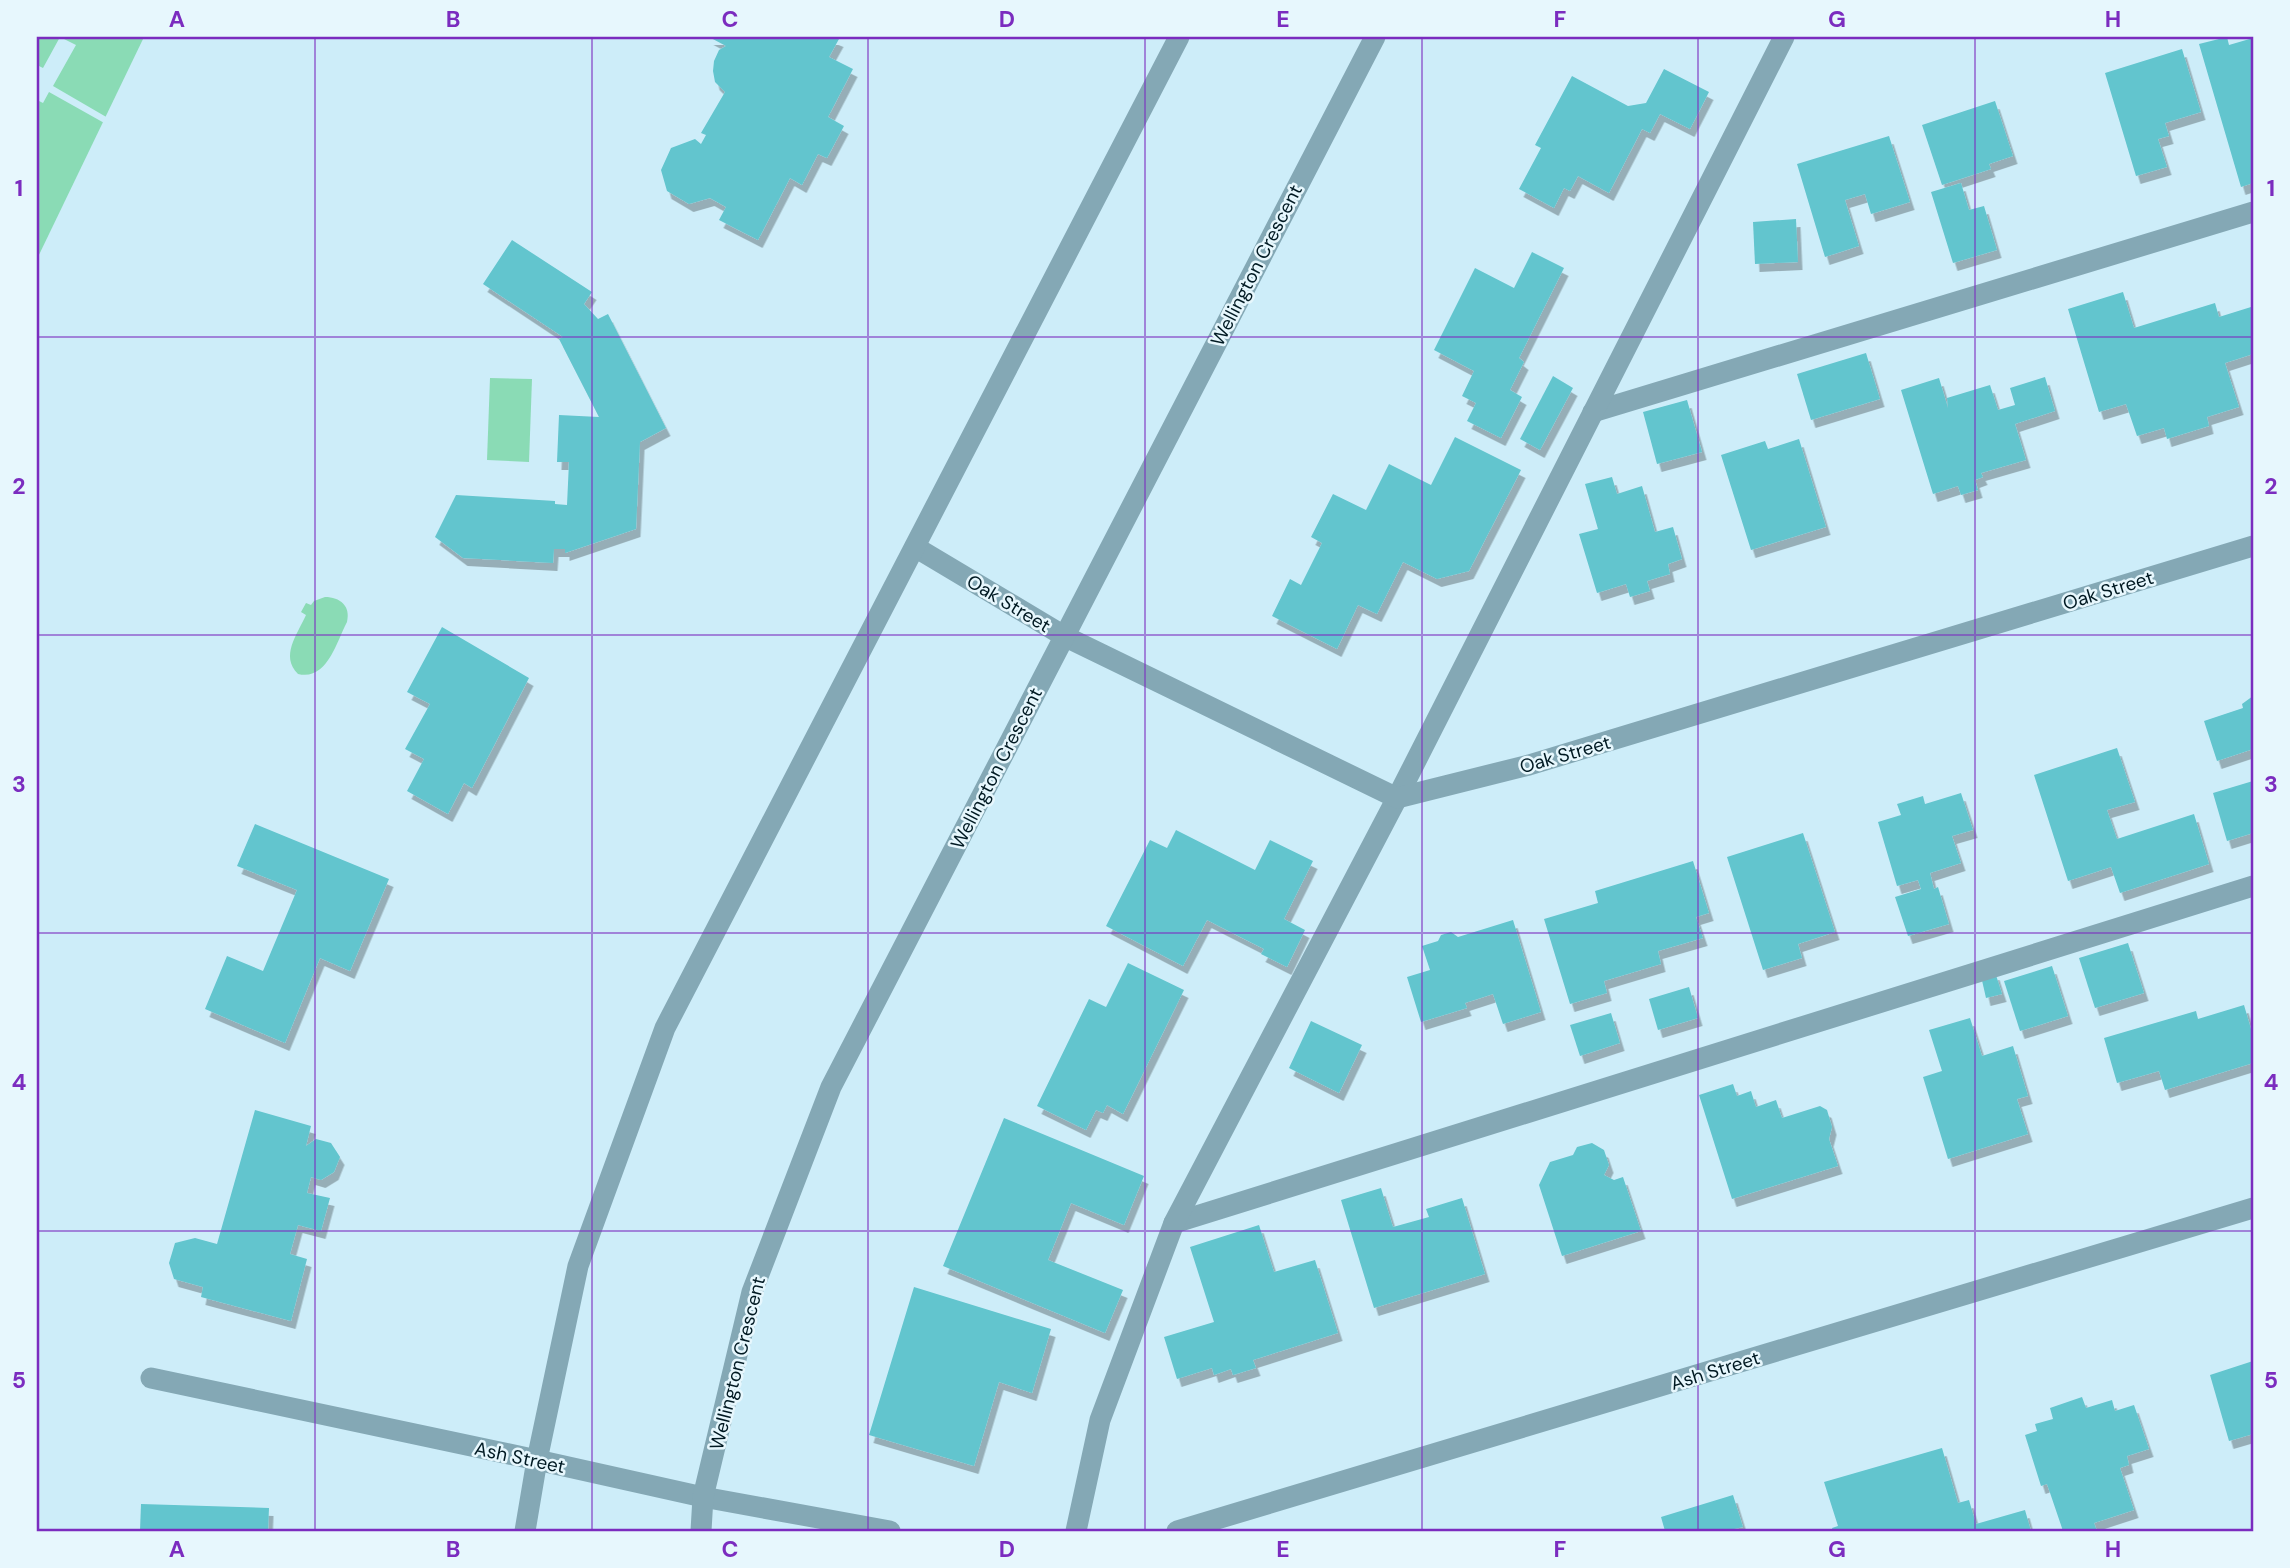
<svg xmlns="http://www.w3.org/2000/svg" width="2290" height="1568" viewBox="0 0 2290 1568" font-family="'DM Sans',sans-serif">
<style>
.water{fill:#8adbb5}
.pier{fill:#cdedf9}
.building{fill:#62c5ce;filter:url(#shadow)}
.lines{fill:none;stroke-linecap:round;stroke-linejoin:round}
.service{stroke:#84a8b5;stroke-width:21}
.minor{stroke:#84a8b5;stroke-width:21}
.grid{fill:none;stroke:#7b2cbf;stroke-width:2;stroke-opacity:0.55}
.labels{text-anchor:middle;stroke-width:5;stroke-linejoin:round;paint-order:stroke}
.street-label{font-size:19px;fill:#001922;stroke:#e7f7fd}
.neatline{fill:none;stroke:#7b2cbf;stroke-width:2.5}
.grid-label{font-size:23px;text-anchor:middle;font-weight:bold;fill:#7b2cbf}
</style>
<defs>
<filter id="shadow"><feDropShadow dx="4.5" dy="8" stdDeviation="0" flood-color="#0004"/></filter>
</defs>
<rect width="100%" height="100%" fill="#cdedf9"/>
<!-- water -->
<g class="water">
<polygon points="37,37 144,37 37,259"/>
<polygon points="490,378 532,379 529,462 487,460"/>
<path d="M325,597C340,597 351,606 347,622C336,643 327,681 298,674C280,656 297,635 306,615L301,612L306,603L311,605L314,601Z"/>
</g>
<!-- pier -->
<polygon class="pier" points="60,37 76,45 53,86 108,118 106,124 49,92 43,103 37,100 37,65 43,68"/>
<!-- building -->
<g class="building">
<polygon points="709,37 834,37 839,39 829,57 853,69 828,117 844,126 827,158 818,154 802,185 790,178 758,240 719,220 726,207 710,198 689,204 667,191 661,170 671,148 695,139 701,144 706,135 701,133 725,92 715,82 713,71 714,61 719,50 726,46"/>
<polygon points="2227,37 2229,45 2253,38 2253,183 2241,187 2199,44"/>
<polygon points="2182,49 2201,112 2165,123 2169,136 2158,139 2167,167 2136,176 2105,73"/>
<polygon points="1664,69 1709,92 1690,129 1660,114 1650,133 1642,129 1609,193 1578,176 1570,191 1564,188 1554,208 1519,189 1541,148 1535,145 1572,76 1628,106 1646,103"/>
<polygon points="1995,101 2013,156 1989,164 1991,169 1942,185 1922,125"/>
<polygon points="1889,136 1910,202 1871,214 1865,194 1845,200 1859,246 1825,257 1797,164"/>
<polygon points="1961,183 1969,210 1984,206 1997,250 1953,263 1931,192"/>
<polygon points="1796,219 1798,262 1755,264 1753,222"/>
<polygon points="512,240 592,292 584,304 598,319 608,314 666,428 640,442 636,529 565,553 565,549 554,549 553,563 463,558 435,537 456,495 555,501 555,504 567,505 569,462 557,462 559,415 599,417 559,339 563,337 483,284"/>
<polygon points="1532,252 1564,268 1519,358 1524,362 1510,390 1522,397 1501,438 1467,421 1476,403 1462,396 1474,371 1434,350 1475,268 1514,288"/>
<polygon points="2123,292 2134,328 2215,303 2219,317 2251,307 2253,316 2253,354 2225,363 2239,407 2207,417 2209,426 2167,439 2164,428 2137,436 2126,404 2099,412 2068,309"/>
<polygon points="1866,353 1880,399 1811,420 1797,374"/>
<polygon points="1553,376 1573,388 1540,450 1520,439"/>
<polygon points="2045,377 2055,411 2015,424 2026,460 1981,473 1983,477 1975,480 1978,490 1961,495 1958,486 1933,494 1901,390 1939,378 1948,408 1947,398 1990,385 1998,410 2015,405 2010,388"/>
<polygon points="1687,400 1702,452 1657,464 1643,412"/>
<polygon points="1455,437 1521,470 1469,571 1437,579 1403,562 1377,614 1358,605 1337,649 1272,616 1290,579 1301,585 1322,543 1311,537 1333,494 1366,510 1389,464 1431,485"/>
<polygon points="1799,439 1826,527 1751,550 1721,455 1765,441 1768,449"/>
<polygon points="1612,477 1617,494 1642,486 1655,532 1673,527 1682,559 1668,564 1670,574 1647,581 1650,591 1630,597 1626,584 1597,593 1579,534 1598,529 1585,484"/>
<polygon points="442,627 529,678 472,788 464,783 448,814 407,791 424,759 405,749 430,704 407,692"/>
<polygon points="2253,696 2253,749 2217,761 2204,721 2243,708 2242,704"/>
<polygon points="2117,748 2135,802 2107,810 2117,839 2194,814 2209,864 2120,893 2111,867 2068,881 2034,775"/>
<polygon points="2253,781 2253,833 2227,841 2213,793"/>
<polygon points="1961,793 1973,830 1952,836 1961,863 1930,873 1934,889 1938,887 1949,924 1908,936 1895,897 1921,889 1918,880 1897,886 1878,822 1901,815 1897,804 1923,796 1925,804"/>
<polygon points="255,824 389,879 350,971 320,958 285,1043 205,1009 227,956 263,971 297,890 237,866"/>
<polygon points="1176,830 1255,870 1270,840 1313,861 1284,919 1305,930 1287,967 1261,954 1264,949 1207,920 1183,966 1106,926 1150,840 1167,848"/>
<polygon points="1803,833 1835,932 1798,944 1802,958 1763,970 1727,857"/>
<polygon points="1693,861 1709,913 1696,917 1703,938 1658,951 1661,964 1604,981 1607,993 1570,1004 1544,919 1598,903 1595,891"/>
<polygon points="1513,920 1541,1012 1503,1024 1493,994 1465,1003 1467,1008 1421,1022 1407,977 1430,970 1422,946 1438,941 1441,935 1451,932 1458,937"/>
<polygon points="2128,943 2144,993 2095,1008 2079,958"/>
<polygon points="1128,963 1184,990 1123,1114 1107,1105 1103,1113 1096,1110 1086,1130 1037,1106 1089,999 1106,1007"/>
<polygon points="2052,966 2068,1016 2020,1031 2004,981"/>
<polygon points="1995,972 2002,994 1986,998 1981,976"/>
<polygon points="1689,987 1698,1018 1658,1030 1649,999"/>
<polygon points="2244,1005 2253,1036 2253,1063 2165,1090 2159,1071 2117,1083 2104,1038 2196,1011 2198,1019"/>
<polygon points="1611,1013 1620,1043 1580,1056 1570,1025"/>
<polygon points="1970,1018 1982,1056 2013,1046 2028,1096 2017,1099 2028,1134 1948,1159 1923,1077 1942,1071 1929,1030"/>
<polygon points="1311,1021 1362,1045 1339,1093 1289,1068"/>
<polygon points="1733,1084 1737,1096 1751,1091 1756,1107 1776,1100 1782,1118 1820,1106 1827,1110 1832,1127 1829,1139 1838,1166 1732,1199 1699,1095"/>
<polygon points="255,1110 311,1126 306,1146 316,1139 331,1143 340,1157 334,1172 321,1180 311,1177 307,1193 330,1198 321,1231 298,1225 290,1254 307,1259 291,1321 201,1297 203,1287 174,1279 169,1263 175,1243 195,1238 217,1244"/>
<polygon points="1004,1118 1144,1176 1124,1225 1071,1203 1048,1260 1123,1290 1105,1333 943,1266"/>
<polygon points="1592,1143 1604,1150 1609,1165 1604,1175 1614,1180 1623,1177 1641,1231 1562,1256 1539,1185 1550,1162 1573,1155 1577,1147"/>
<polygon points="1381,1188 1393,1227 1429,1217 1426,1209 1462,1198 1485,1274 1374,1308 1341,1200"/>
<polygon points="1259,1225 1274,1272 1315,1260 1338,1333 1253,1360 1256,1368 1233,1375 1231,1369 1214,1375 1212,1368 1177,1379 1164,1337 1214,1322 1190,1247"/>
<polygon points="914,1287 1051,1329 1032,1393 999,1382 974,1466 869,1435"/>
<polygon points="2253,1361 2253,1434 2229,1441 2210,1375"/>
<polygon points="2082,1397 2086,1408 2112,1400 2115,1411 2134,1405 2149,1449 2127,1456 2129,1465 2120,1468 2134,1510 2094,1523 2097,1531 2063,1531 2047,1484 2041,1486 2025,1435 2037,1431 2035,1424 2053,1419 2050,1408"/>
<polygon points="1942,1448 1958,1503 1969,1500 1976,1524 2025,1510 2031,1531 1833,1531 1832,1528 1838,1526 1824,1482"/>
<polygon points="1733,1495 1743,1527 1734,1529 1735,1531 1665,1531 1661,1517"/>
<polygon points="141,1504 269,1508 268,1531 140,1531"/>
</g>
<g class="lines">
<!-- service -->
<g class="service">
<polyline points="1593,412 2253,212"/>
<polyline points="1174,1223 2253,886"/>
<polyline points="151,1378 537,1460"/>
<polyline points="1076,1531 1100,1420 1174,1223 1397,798 1784,37"/>
</g>
<!-- minor -->
<g class="minor">
<polyline points="915,547 1064,636 1397,798 1529,765 2253,546"/>
<polyline points="537,1460 703,1497 890,1531"/>
<polyline points="525,1531 537,1460 578,1266 665,1028 1179,37"/>
<polyline points="701,1531 703,1497 752,1292 831,1087 1375,37"/>
<polyline points="1177,1531 2253,1208"/>
</g>
</g>
<!-- grid -->
<path class="grid" d="M315,37V1531M592,37V1531M868,37V1531M1145,37V1531M1422,37V1531M1698,37V1531M1975,37V1531M37,337H2253M37,635H2253M37,933H2253M37,1231H2253"/>
<g class="labels">
<!-- street labels -->
<g class="street-label">
<text transform="translate(1256 265) rotate(-63)" y="7">Wellington Crescent</text>
<text transform="translate(2108 590) rotate(-17)" y="7">Oak Street</text>
<text transform="translate(1009 603) rotate(31)" y="7">Oak Street</text>
<text transform="translate(1565 754) rotate(-16)" y="7">Oak Street</text>
<text transform="translate(996 768) rotate(-63)" y="7">Wellington Crescent</text>
<text transform="translate(737 1363) rotate(-76)" y="7">Wellington Crescent</text>
<text transform="translate(1715 1370) rotate(-17)" y="7">Ash Street</text>
<text transform="translate(520 1457) rotate(12)" y="7">Ash Street</text>
</g>
</g>
<!-- border -->
<rect width="2290" height="1568" fill="none" stroke="#e7f7fd" stroke-width="77"/>
<rect x="38" y="38" width="2214" height="1492" class="neatline"/>
<g class="grid-label">
<text x="177" y="27">A</text>
<text x="453" y="27">B</text>
<text x="730" y="27">C</text>
<text x="1007" y="27">D</text>
<text x="1283" y="27">E</text>
<text x="1560" y="27">F</text>
<text x="1837" y="27">G</text>
<text x="2113" y="27">H</text>
<text x="19" y="196">1</text>
<text x="2271" y="196">1</text>
<text x="19" y="494">2</text>
<text x="2271" y="494">2</text>
<text x="19" y="792">3</text>
<text x="2271" y="792">3</text>
<text x="19" y="1090">4</text>
<text x="2271" y="1090">4</text>
<text x="19" y="1388">5</text>
<text x="2271" y="1388">5</text>
<text x="177" y="1557">A</text>
<text x="453" y="1557">B</text>
<text x="730" y="1557">C</text>
<text x="1007" y="1557">D</text>
<text x="1283" y="1557">E</text>
<text x="1560" y="1557">F</text>
<text x="1837" y="1557">G</text>
<text x="2113" y="1557">H</text>
</g>
</svg>
